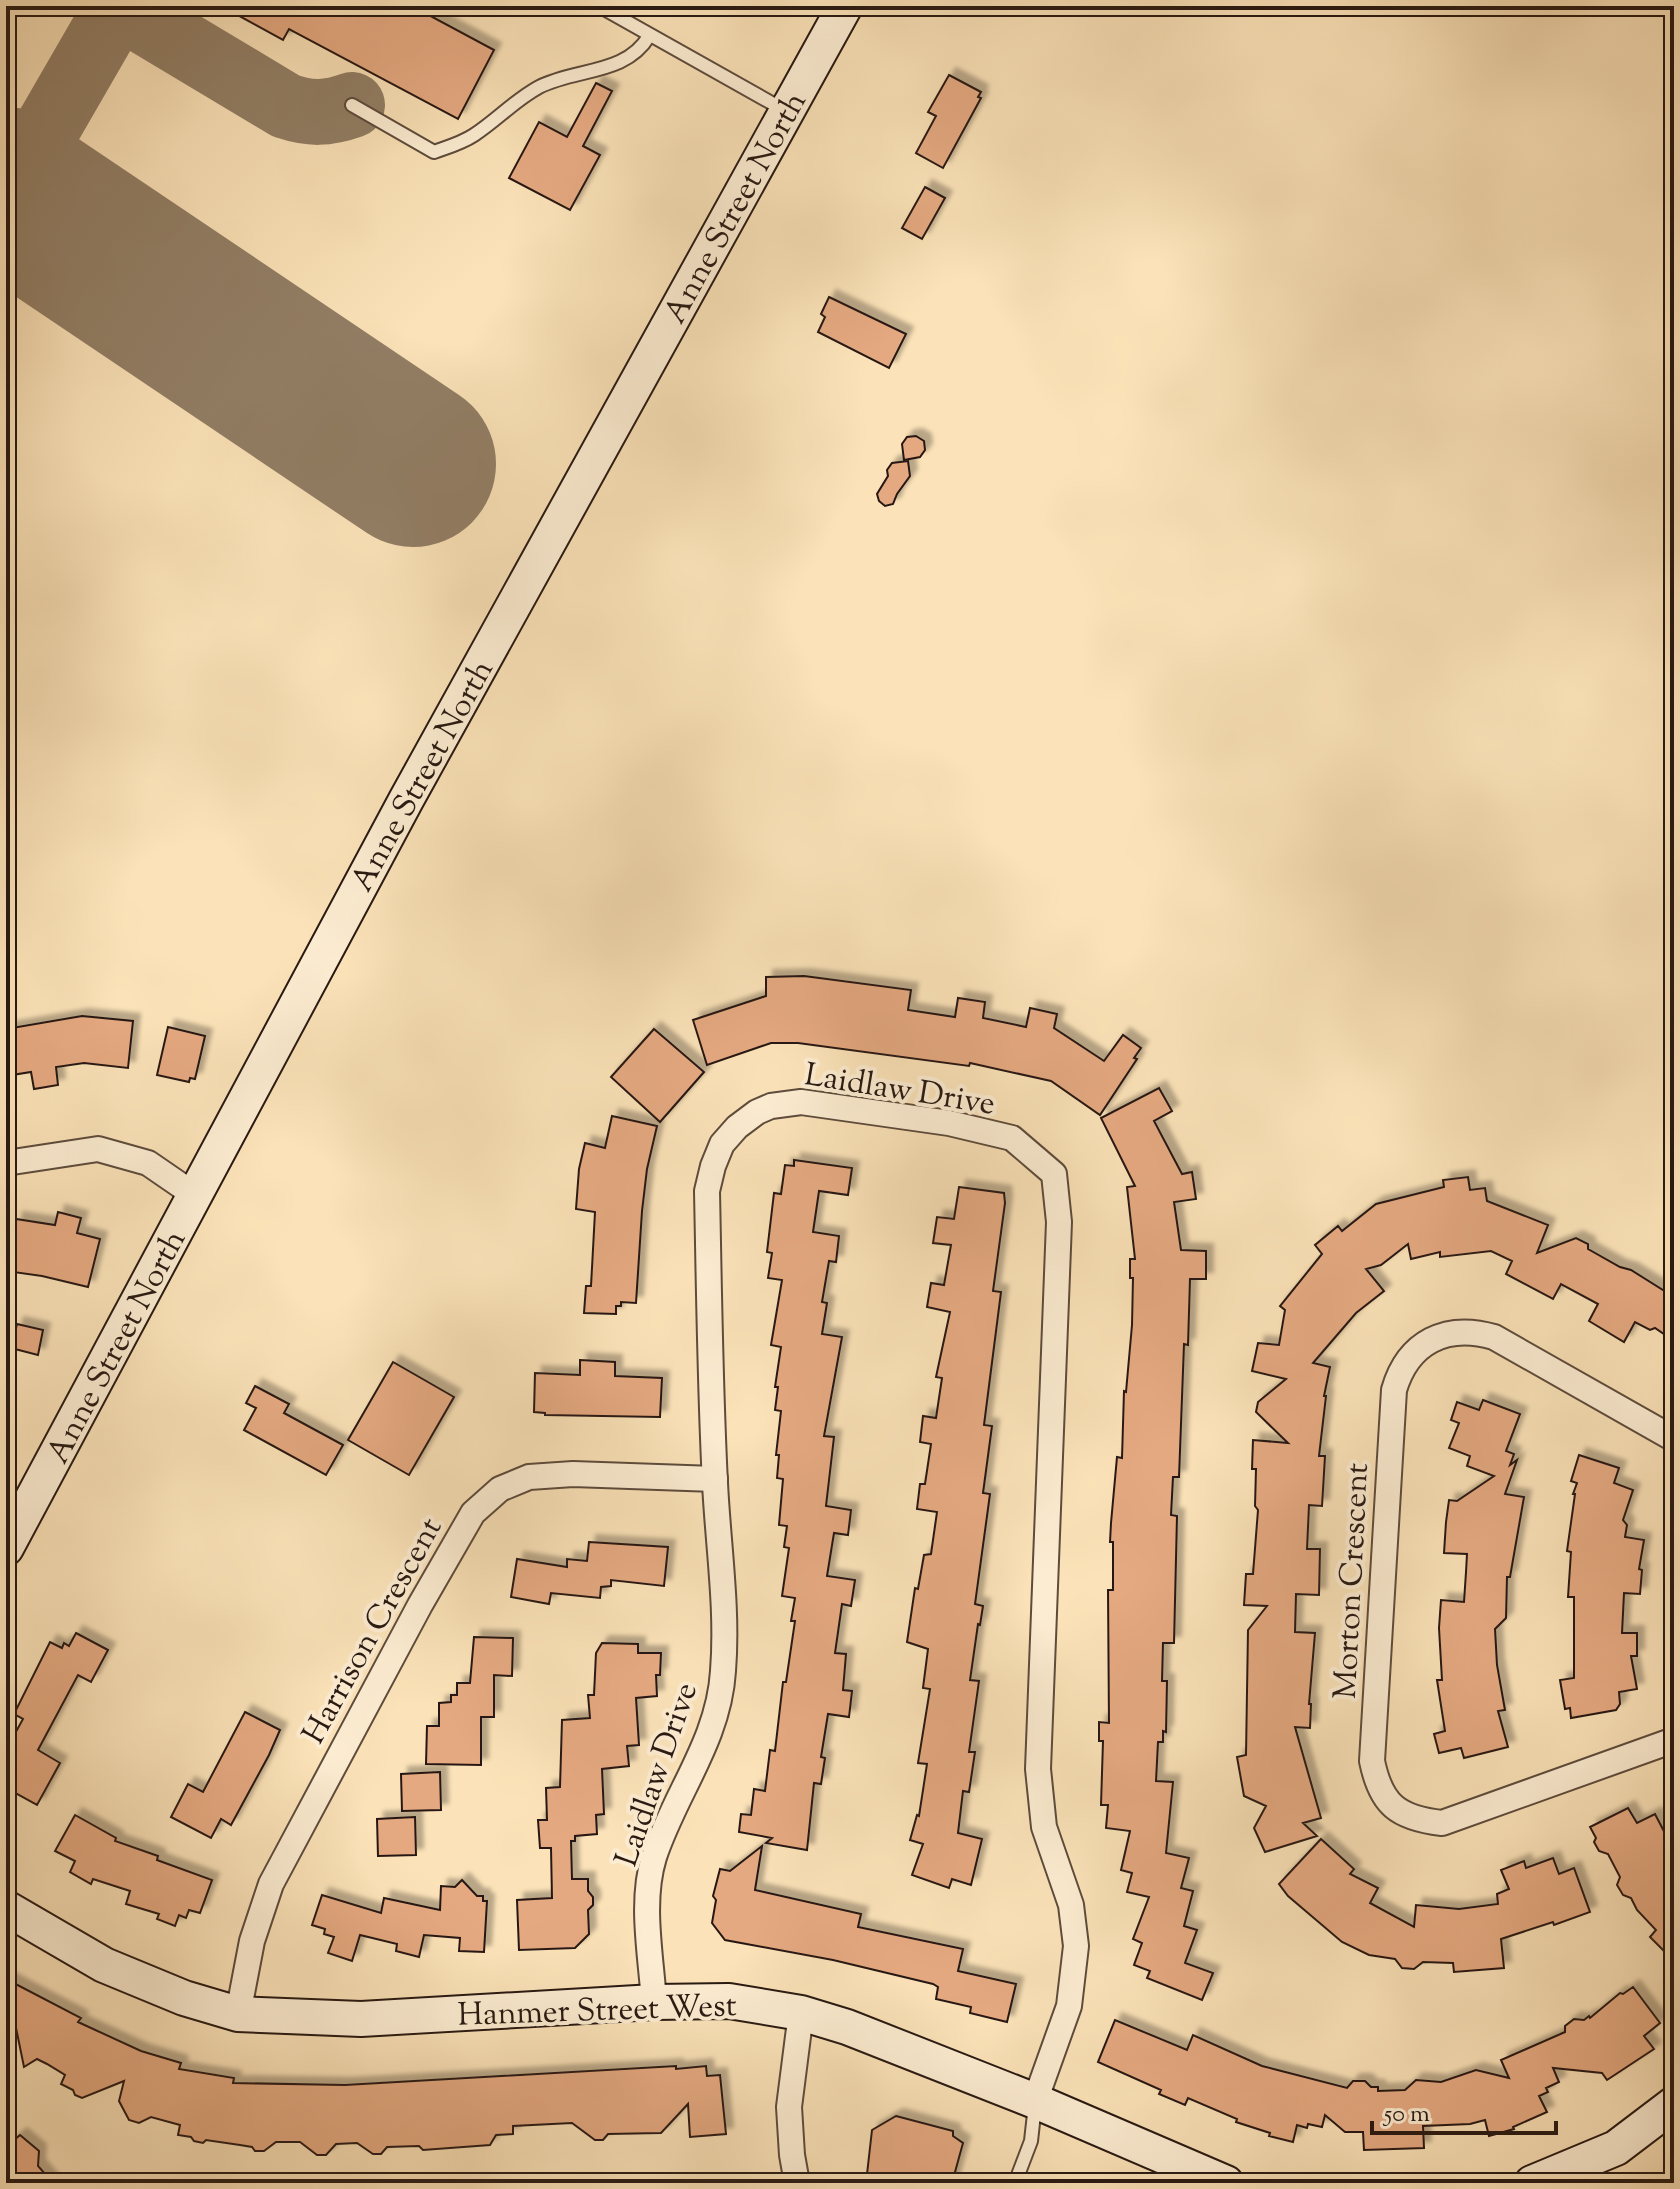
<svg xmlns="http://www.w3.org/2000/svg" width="1680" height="2189" viewBox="0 0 1680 2189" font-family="'Sorts Mill Goudy',serif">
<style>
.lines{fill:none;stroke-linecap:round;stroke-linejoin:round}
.taxiway{stroke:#927e65;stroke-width:66}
.runway{stroke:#927e65;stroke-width:166}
.building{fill:#e5a981;stroke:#281912;stroke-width:2;filter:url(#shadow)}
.lane-casing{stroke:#5d4b3c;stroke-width:16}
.street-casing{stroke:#5d4b3c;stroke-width:28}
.secondary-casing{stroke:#281912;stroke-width:38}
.lane{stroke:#fcecd1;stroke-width:12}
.street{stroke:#fcecd1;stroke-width:24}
.secondary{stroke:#fcecd1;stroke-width:34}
.labels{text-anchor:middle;stroke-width:8;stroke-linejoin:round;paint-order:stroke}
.street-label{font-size:32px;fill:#281912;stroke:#fcecd1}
</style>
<defs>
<filter id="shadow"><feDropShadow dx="7" dy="-7" stdDeviation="2" flood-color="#0004"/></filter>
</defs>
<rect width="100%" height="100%" fill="#fbe2b8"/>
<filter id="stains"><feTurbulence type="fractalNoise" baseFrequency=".0025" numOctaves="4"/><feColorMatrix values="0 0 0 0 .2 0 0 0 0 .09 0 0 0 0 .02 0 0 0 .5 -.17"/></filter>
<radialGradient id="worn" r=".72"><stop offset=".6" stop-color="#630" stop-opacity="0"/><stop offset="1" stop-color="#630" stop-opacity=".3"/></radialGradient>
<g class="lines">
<!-- taxiway -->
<g class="taxiway">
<path d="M119,6L286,106C310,114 327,114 352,105"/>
<polyline points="10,193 118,6"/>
</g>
<!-- runway -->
<polyline class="runway" points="6,190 413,464"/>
</g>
<!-- building -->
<g class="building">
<polygon points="221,6 412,6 494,50 458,119 289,29 283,40"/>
<polygon points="949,75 981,92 978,97 981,98 943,168 916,153 936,116 928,112"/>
<polygon points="596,83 612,91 583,146 600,155 570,210 509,178 539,122 567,137"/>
<polygon points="925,187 945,198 922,239 902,228"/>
<polygon points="829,297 906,334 889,368 818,332 825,317 821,314"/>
<polygon points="916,436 924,441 925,450 920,457 904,460 902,444 907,437"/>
<polygon points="908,461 910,476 897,494 893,504 885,506 879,501 877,494 888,476 887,470 892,463"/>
<polygon points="804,976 911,990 908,1010 955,1017 958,998 985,1002 983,1018 1026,1027 1030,1008 1057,1014 1054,1028 1104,1061 1123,1035 1141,1048 1134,1058 1137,1059 1100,1115 1051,1081 970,1063 969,1066 798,1043 771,1043 707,1065 693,1020 766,996 766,977"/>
<polygon points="82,1016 133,1021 128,1068 84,1063 56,1067 58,1085 34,1089 31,1072 6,1076 6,1029"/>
<polygon points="168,1027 205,1036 195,1079 190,1078 189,1082 157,1075"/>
<polygon points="654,1029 704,1072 660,1122 611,1077"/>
<polygon points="1159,1088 1172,1111 1154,1121 1182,1174 1192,1172 1196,1199 1174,1202 1181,1250 1206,1251 1206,1279 1190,1279 1188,1345 1184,1344 1179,1477 1173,1477 1171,1515 1177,1516 1174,1643 1163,1643 1162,1681 1167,1681 1166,1732 1163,1731 1163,1742 1158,1742 1156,1781 1173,1782 1166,1853 1189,1858 1181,1888 1193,1891 1184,1926 1197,1930 1185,1963 1213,1973 1202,2000 1147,1978 1150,1971 1134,1965 1142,1943 1133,1939 1149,1897 1127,1892 1132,1873 1121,1870 1130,1831 1106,1828 1108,1805 1101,1805 1103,1741 1099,1741 1099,1722 1109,1723 1108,1590 1113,1590 1113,1542 1110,1542 1111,1523 1117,1457 1122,1458 1124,1391 1126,1392 1132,1325 1133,1278 1130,1278 1130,1259 1135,1259 1127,1187 1135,1186 1101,1118"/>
<polygon points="612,1116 657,1126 647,1169 642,1211 636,1303 621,1302 621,1306 616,1306 616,1314 584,1313 586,1286 591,1286 595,1212 576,1209 579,1169 585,1143 605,1148"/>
<polygon points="794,1160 852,1168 848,1195 819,1191 813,1232 839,1236 836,1262 829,1261 822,1302 827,1303 822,1334 842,1337 824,1436 834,1437 826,1506 851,1510 848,1535 834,1533 827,1576 855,1580 851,1606 842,1604 835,1653 846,1654 843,1690 852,1691 849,1717 828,1714 821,1757 825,1758 821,1784 814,1783 807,1850 766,1843 772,1838 739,1832 741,1814 751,1815 754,1789 765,1791 770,1750 775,1751 783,1682 786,1682 795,1621 791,1621 795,1598 782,1596 789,1548 784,1547 787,1526 779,1525 783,1479 777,1478 779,1455 776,1455 781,1411 775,1410 778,1387 775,1387 781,1347 771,1345 782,1280 768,1278 772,1253 767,1252 774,1193 781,1194 785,1165 794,1166"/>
<polygon points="1468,1177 1470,1190 1485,1188 1487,1201 1548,1225 1537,1253 1576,1238 1588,1244 1588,1249 1620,1267 1631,1270 1674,1297 1674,1341 1655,1328 1650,1330 1635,1322 1624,1342 1589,1321 1598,1304 1561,1284 1553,1299 1506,1274 1512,1261 1491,1251 1440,1257 1440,1252 1411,1259 1408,1244 1381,1265 1366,1269 1384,1291 1356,1313 1313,1363 1330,1367 1324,1396 1326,1396 1319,1456 1325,1456 1322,1506 1309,1505 1307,1549 1320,1549 1319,1595 1296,1594 1295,1632 1315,1633 1309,1704 1311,1704 1310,1728 1295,1727 1321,1818 1303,1823 1317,1836 1265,1852 1254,1828 1266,1806 1244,1796 1237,1757 1246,1755 1248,1630 1267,1606 1244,1605 1246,1574 1253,1574 1258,1510 1255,1506 1256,1469 1252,1469 1253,1440 1288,1443 1256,1412 1258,1402 1286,1379 1252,1371 1258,1343 1279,1345 1285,1310 1280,1306 1322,1254 1315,1245 1338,1226 1342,1231 1376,1204 1444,1187 1443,1180"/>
<polygon points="959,1187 1004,1193 1005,1203 993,1291 1001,1292 984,1425 992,1426 983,1493 990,1494 975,1604 983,1606 980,1625 978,1624 970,1680 979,1681 969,1752 975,1752 969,1792 963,1791 958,1833 982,1839 971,1885 952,1879 949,1888 912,1875 923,1844 910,1840 917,1815 919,1816 927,1764 918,1763 930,1689 923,1688 928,1649 907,1642 915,1588 918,1589 924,1555 931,1554 937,1512 917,1509 920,1484 925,1484 931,1444 920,1442 923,1416 936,1418 942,1378 936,1377 950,1312 927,1307 931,1283 944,1285 951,1245 933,1243 937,1217 954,1219"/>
<polygon points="58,1212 81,1218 77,1233 100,1239 88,1287 42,1276 6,1271 6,1242 12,1243 16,1219 55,1225"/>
<polygon points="17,1324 43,1330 38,1355 11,1348"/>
<polygon points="580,1360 615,1362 615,1376 662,1378 660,1417 545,1415 545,1413 534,1412 535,1373 580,1375"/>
<polygon points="393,1362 454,1397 409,1475 348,1440"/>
<polygon points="255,1386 289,1404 284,1413 343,1445 326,1475 244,1430 256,1408 246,1403"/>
<polygon points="1483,1400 1520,1414 1506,1451 1514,1454 1510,1465 1517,1460 1505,1494 1524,1497 1510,1577 1507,1577 1506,1618 1495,1629 1497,1665 1505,1710 1498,1711 1508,1747 1464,1758 1461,1748 1439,1753 1434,1734 1445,1731 1437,1680 1442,1680 1439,1628 1441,1600 1464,1602 1466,1572 1467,1554 1444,1553 1446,1522 1449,1500 1457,1501 1494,1476 1467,1466 1470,1456 1449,1448 1459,1423 1451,1420 1457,1402 1479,1410"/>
<polygon points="1579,1455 1619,1468 1614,1483 1633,1490 1623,1520 1627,1525 1625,1537 1644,1540 1639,1569 1642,1570 1640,1594 1624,1593 1622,1633 1637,1633 1637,1656 1631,1656 1637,1689 1619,1692 1620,1704 1616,1710 1571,1718 1570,1708 1565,1709 1560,1680 1574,1678 1574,1597 1568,1597 1571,1552 1567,1551 1575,1494 1573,1494 1577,1483 1571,1481"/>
<polygon points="589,1542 668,1547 664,1586 611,1580 611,1586 601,1587 600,1598 551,1593 549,1604 511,1597 517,1559 567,1567 567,1559 587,1561"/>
<polygon points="76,1633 108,1650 91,1682 78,1675 38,1750 60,1763 37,1805 6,1788 6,1750 23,1719 14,1714 50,1642 62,1648 64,1643 69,1646"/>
<polygon points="474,1637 513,1638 512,1676 494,1675 494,1717 481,1717 481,1765 426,1764 427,1726 439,1726 439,1703 451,1702 451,1695 457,1695 457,1683 470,1683"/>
<polygon points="602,1643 638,1644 638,1653 661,1653 660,1675 656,1675 657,1696 636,1698 639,1745 627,1746 629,1766 602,1769 604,1814 596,1815 597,1834 575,1836 575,1841 571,1841 572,1879 588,1879 588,1891 593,1897 593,1905 588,1910 589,1934 575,1948 519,1950 517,1900 552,1898 551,1848 540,1848 538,1820 547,1820 546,1788 560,1787 562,1720 590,1718 588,1695 594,1695 596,1653"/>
<polygon points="245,1712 280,1730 269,1755 231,1825 221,1819 211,1838 171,1817 188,1784 203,1792"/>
<polygon points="440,1772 441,1810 402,1811 401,1774"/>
<polygon points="1628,1808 1637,1823 1655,1814 1669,1841 1674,1838 1674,1961 1650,1937 1656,1930 1637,1910 1631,1898 1623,1895 1617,1885 1620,1877 1608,1854 1599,1851 1594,1842 1596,1838 1590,1827"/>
<polygon points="75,1815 116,1838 115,1841 158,1856 157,1860 212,1880 200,1913 189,1910 186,1918 179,1915 175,1926 157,1919 159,1914 126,1904 130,1891 93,1879 91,1884 70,1872 75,1861 55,1851"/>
<polygon points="415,1817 416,1855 378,1856 377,1819"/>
<polygon points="1321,1839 1354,1869 1350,1874 1378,1888 1370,1903 1414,1927 1416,1905 1459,1909 1498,1904 1497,1894 1509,1889 1501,1870 1524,1861 1526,1868 1553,1858 1559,1874 1574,1868 1590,1912 1554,1925 1553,1922 1501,1939 1504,1968 1454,1972 1453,1963 1423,1962 1414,1969 1402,1968 1395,1959 1369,1955 1342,1942 1288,1896 1279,1884"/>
<polygon points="762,1846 755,1890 861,1914 858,1927 963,1949 958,1971 1016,1984 1007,2022 970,2013 971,2007 936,1999 938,1987 933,1984 833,1960 725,1940 712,1923 716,1900 713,1896 720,1869 730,1871"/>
<polygon points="462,1880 477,1896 483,1896 483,1901 487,1901 484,1952 459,1951 460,1938 424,1935 419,1957 396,1951 397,1944 360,1935 352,1961 328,1953 334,1937 324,1934 325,1929 312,1925 322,1895 381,1913 384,1898 440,1910 441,1886 455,1887"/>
<polygon points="6,1979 81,2018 78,2022 141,2051 181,2063 179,2069 234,2078 233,2083 345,2085 676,2066 676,2069 706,2066 707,2076 720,2075 726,2134 690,2137 688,2104 661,2133 608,2134 603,2140 595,2140 572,2123 513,2126 513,2134 496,2135 490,2145 423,2150 419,2146 387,2147 381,2154 373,2154 357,2143 336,2144 326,2155 317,2155 300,2142 276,2142 264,2151 255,2151 252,2147 240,2145 206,2140 203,2143 194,2141 191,2137 178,2135 180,2125 151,2117 139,2123 129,2120 119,2101 124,2081 82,2098 75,2095 73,2090 61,2084 65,2075 47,2064 37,2059 24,2067"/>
<polygon points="1633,1987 1660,2023 1644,2036 1654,2049 1607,2080 1602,2073 1553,2068 1559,2082 1546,2088 1548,2092 1539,2096 1547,2112 1513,2127 1514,2129 1489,2136 1485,2120 1470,2124 1423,2126 1424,2148 1364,2150 1363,2132 1345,2132 1325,2115 1322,2127 1308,2124 1307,2128 1297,2125 1293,2142 1269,2136 1270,2133 1236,2122 1237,2119 1188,2098 1185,2105 1159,2094 1161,2090 1098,2062 1115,2020 1187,2050 1193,2035 1262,2066 1347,2088 1353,2081 1365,2081 1371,2087 1378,2087 1378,2091 1405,2090 1416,2080 1441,2082 1476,2070 1509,2078 1501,2060 1565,2032 1565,2026 1574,2019 1584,2020 1589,2016 1590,2018 1620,1993 1623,1994"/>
<polygon points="896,2116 953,2131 953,2136 963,2143 952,2183 866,2183 872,2130"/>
<polygon points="20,2135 39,2151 38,2166 53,2183 6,2183 6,2147"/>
</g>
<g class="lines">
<!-- lane casing -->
<g class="lane-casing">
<g id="lane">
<polyline points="599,6 784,110"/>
<path d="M352,105L434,152C448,147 462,143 474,135C497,120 515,100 539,87C576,68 626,75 649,36"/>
<polyline points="1015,2183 1031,2141 1035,2105"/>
</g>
</g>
<!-- street casing -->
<g class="street-casing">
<g id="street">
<polyline points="6,1163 98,1149 148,1163 196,1196"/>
<path d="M1674,1439L1494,1337C1446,1323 1408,1342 1394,1390L1372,1761C1381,1805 1398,1818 1442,1823L1674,1740"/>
<path d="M654,2002C651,1956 640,1902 654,1857C675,1793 719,1740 723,1671C728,1609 718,1545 715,1483C710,1386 709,1288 707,1191L713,1166L722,1144L737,1127L757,1112L771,1106L801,1102L949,1123L1012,1138L1054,1174L1059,1222L1038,1769L1044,1827L1071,1905L1076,1946L1069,2006L1035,2101"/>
<polyline points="238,2014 252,1941 271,1884 420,1605 473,1513 500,1489 529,1477 573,1474 715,1479"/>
<polyline points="1582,2163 1591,2183"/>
<polyline points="797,2183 792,2155 789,2107 801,2013"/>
</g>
</g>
<!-- secondary casing -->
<g class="secondary-casing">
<g id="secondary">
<polyline points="6,1548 406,800 845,6"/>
<polyline points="6,1908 104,1965 184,1998 238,2014 361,2019 654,2002 729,2001 801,2013 847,2027 1035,2101 1226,2183"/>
<polyline points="1532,2183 1616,2148 1674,2104"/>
</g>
</g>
<!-- lane -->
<use href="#lane" class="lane"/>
<!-- street -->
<use href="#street" class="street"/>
<!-- secondary -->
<use href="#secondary" class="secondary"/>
</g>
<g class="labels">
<!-- street labels -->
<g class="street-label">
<text transform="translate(734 207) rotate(-61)" y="11">Anne Street North</text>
<text transform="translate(421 775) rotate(-61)" y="11">Anne Street North</text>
<text transform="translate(900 1088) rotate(9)" y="11">Laidlaw Drive</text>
<text transform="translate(115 1346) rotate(-62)" y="11">Anne Street North</text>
<text transform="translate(1350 1581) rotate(-87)" y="11">Morton Crescent</text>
<text transform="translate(371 1630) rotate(-61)" y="11">Harrison Crescent</text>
<text transform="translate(655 1774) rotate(-71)" y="11">Laidlaw Drive</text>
<text transform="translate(597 2009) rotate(-2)" y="11">Hanmer Street West</text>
</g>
</g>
<!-- margin -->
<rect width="1680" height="2189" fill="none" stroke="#fbe2b8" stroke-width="32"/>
<rect x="8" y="8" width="1664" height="2173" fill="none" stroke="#281912" stroke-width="4"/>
<rect x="16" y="16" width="1648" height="2157" fill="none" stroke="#281912" stroke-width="2"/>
<!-- scale -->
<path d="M1372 2121v12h184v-12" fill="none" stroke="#281912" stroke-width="4"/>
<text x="1384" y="2121" font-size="24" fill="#281912" stroke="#fcecd1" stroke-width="6" paint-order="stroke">50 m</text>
<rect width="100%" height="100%" filter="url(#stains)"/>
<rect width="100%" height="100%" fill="url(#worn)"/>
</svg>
